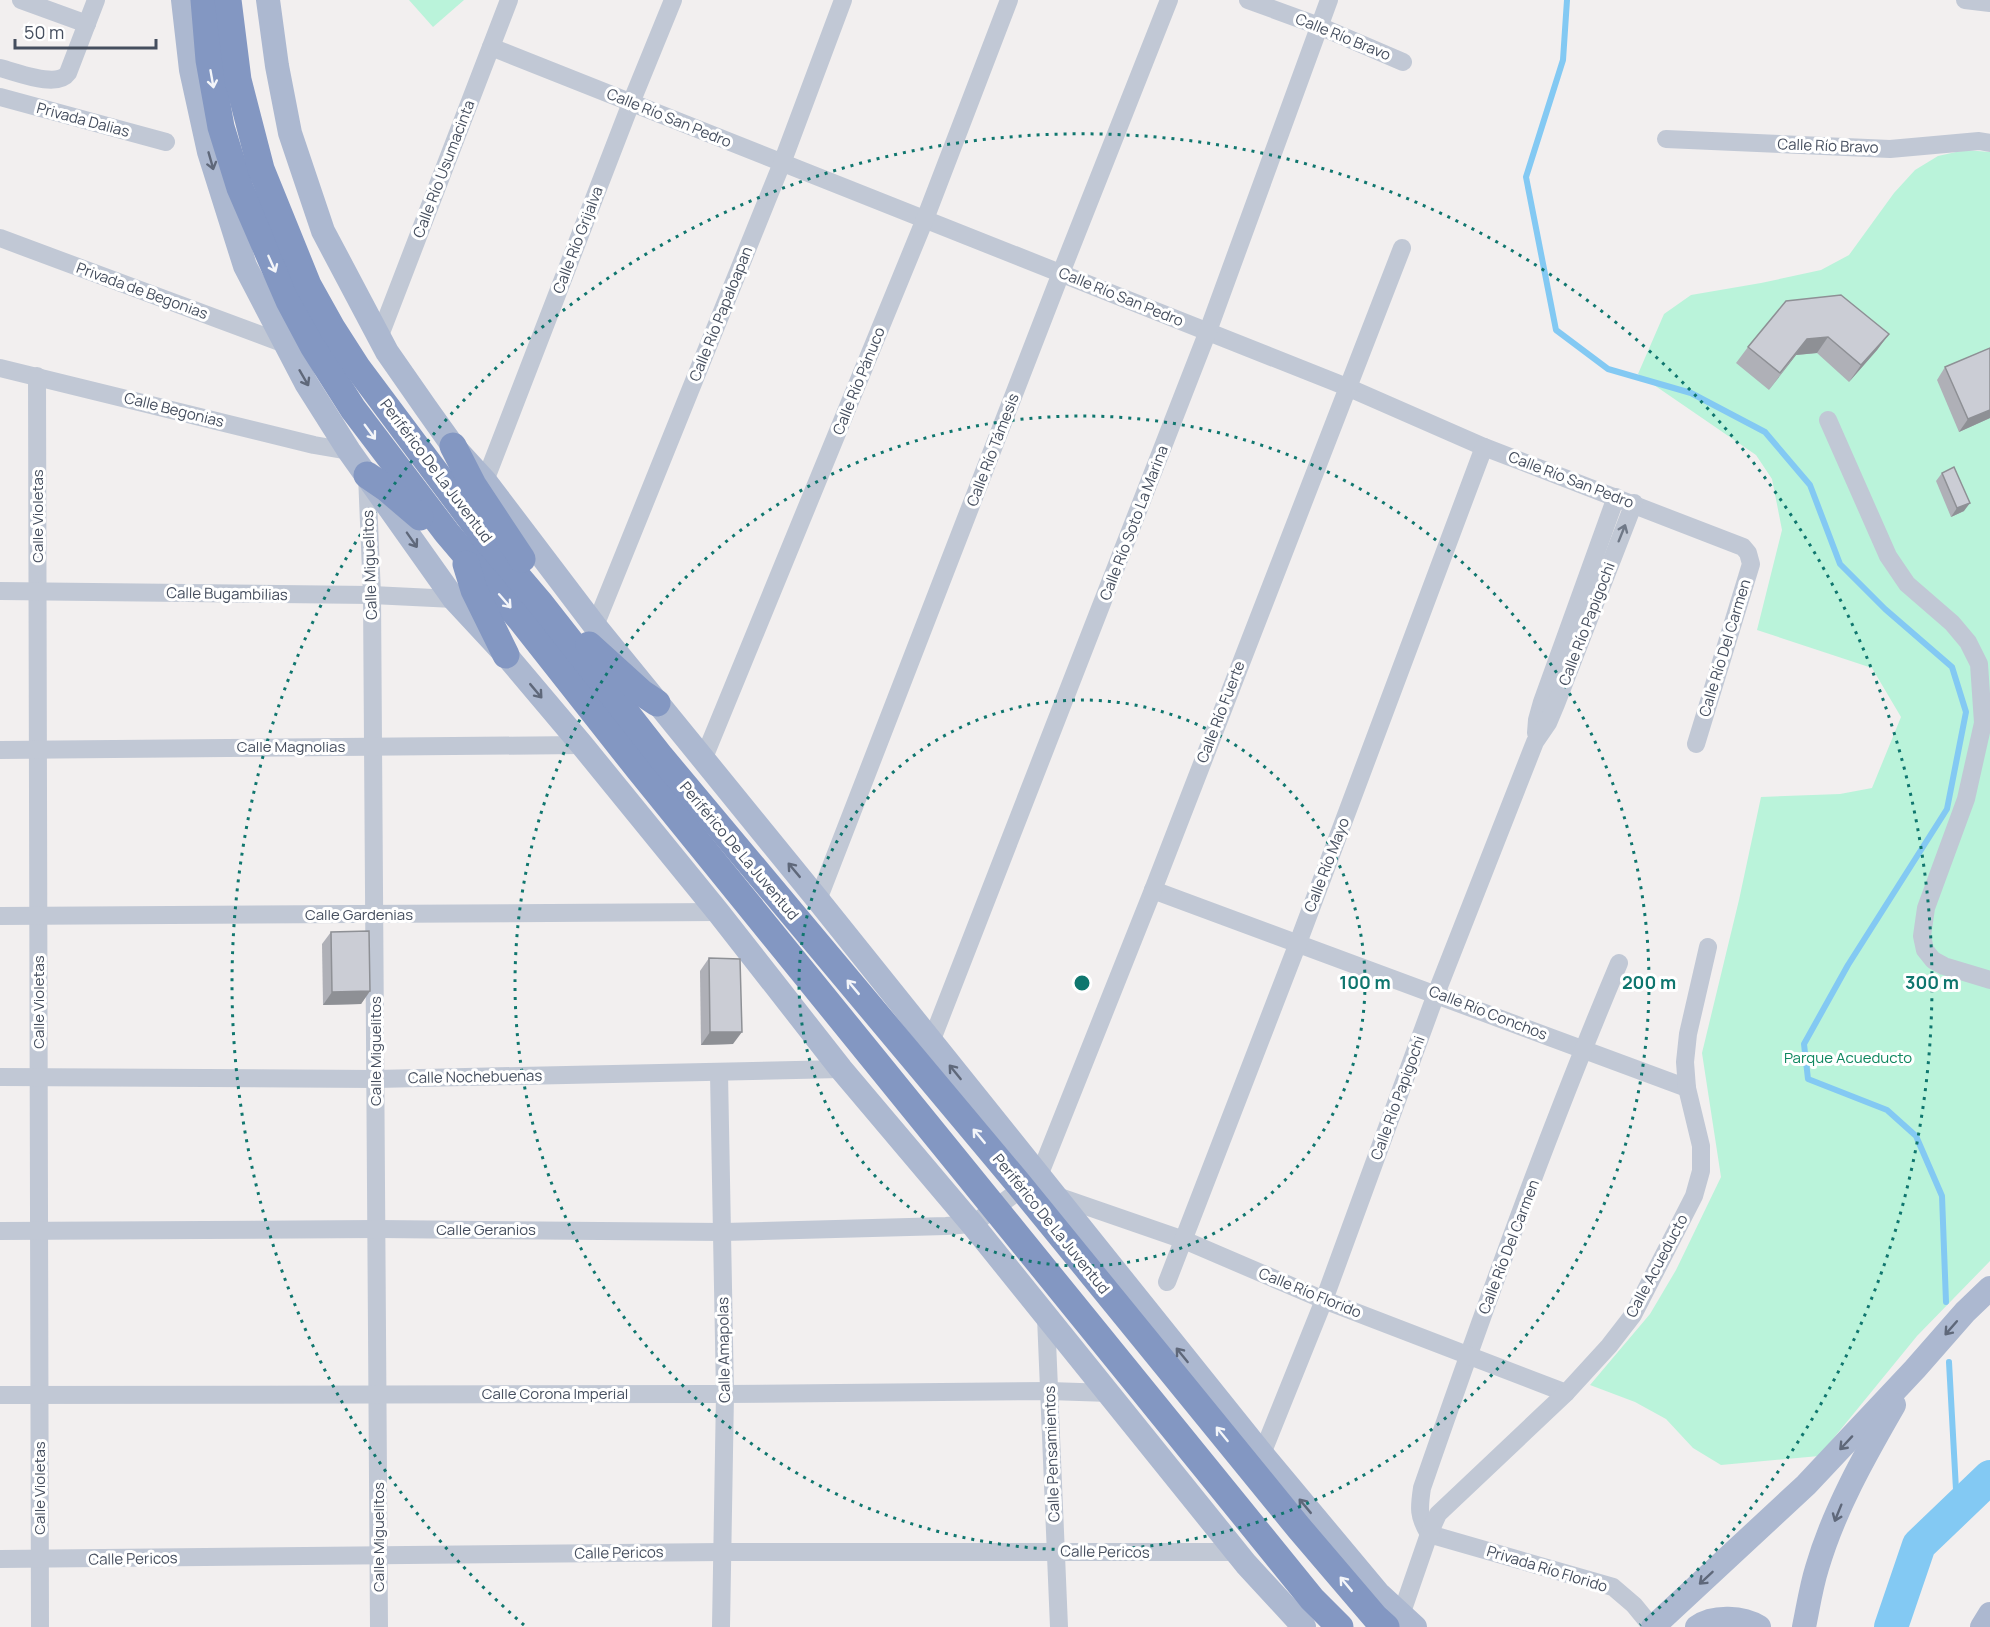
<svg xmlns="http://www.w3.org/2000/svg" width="1990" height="1627" viewBox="0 0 1990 1627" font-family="Manrope,sans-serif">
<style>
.green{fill:#baf3da}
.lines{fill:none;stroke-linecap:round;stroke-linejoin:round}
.stream{stroke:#83c9f3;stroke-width:6}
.river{stroke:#83c9f3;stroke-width:34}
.minor{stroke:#c1c8d5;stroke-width:18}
.major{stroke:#acb8d0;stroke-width:24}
.highway{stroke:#8397c2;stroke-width:27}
.wall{fill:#afb0b7}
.shaded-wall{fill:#8e9095}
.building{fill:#cbcdd5;stroke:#8e9095;stroke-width:1.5}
.oneway{stroke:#f3f5f9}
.oneway2{stroke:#5f687a}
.oneway3{stroke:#707988}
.ring{fill:none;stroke:#0f766e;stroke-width:3;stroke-dasharray:3 6}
.labels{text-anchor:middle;stroke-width:6;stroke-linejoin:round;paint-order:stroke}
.street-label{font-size:15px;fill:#454e5e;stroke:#fff}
.park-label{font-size:15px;fill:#0f875f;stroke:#fff}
.centre{fill:#0f766e;stroke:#fff;stroke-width:3}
.ring-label{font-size:18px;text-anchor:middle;font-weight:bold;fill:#0f766e;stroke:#fff;stroke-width:6;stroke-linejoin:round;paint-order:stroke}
</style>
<rect width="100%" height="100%" fill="#f2efef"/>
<!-- green -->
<g class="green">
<polygon points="409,0 464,0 433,27"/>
<polygon points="1965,150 1990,152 1990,1261 1917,1336 1819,1456 1721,1465 1693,1448 1666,1419 1635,1402 1590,1385 1650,1314 1676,1270 1721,1177 1702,1053 1739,900 1761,797 1840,794 1872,788 1901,717 1872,668 1757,630 1782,530 1772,479 1756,455 1638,374 1664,314 1691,295 1761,283 1821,270 1849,255 1894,193 1915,170 1938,156"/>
</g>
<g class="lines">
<!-- stream -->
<g class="stream">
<polyline points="1567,0 1563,60 1526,177 1556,330 1608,369 1691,393 1765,432 1810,485 1840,564 1885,609 1952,667 1966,712 1947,809 1848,965 1804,1044 1808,1079 1887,1110 1916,1136 1942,1196 1946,1302"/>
<polyline points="1949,1362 1957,1508"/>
</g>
<!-- river -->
<polyline class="river" points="1891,1627 1919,1545 1990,1477"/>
<!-- minor -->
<g class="minor">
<polyline points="21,0 87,24"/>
<polyline points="1248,0 1319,26 1403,62"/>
<polyline points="1965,0 1990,3"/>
<polyline points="491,47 1347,387 1484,447 1743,547 1748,553 1751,564 1696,744"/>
<path d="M0,68C17,72 57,89 68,73L96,0"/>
<polyline points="0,97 166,142"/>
<polyline points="1666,139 1890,149 1979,141 1990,143"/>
<polyline points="0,238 285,344"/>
<polyline points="379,338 509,0"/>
<polyline points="0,368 314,445 349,451"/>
<polyline points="37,376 40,1627"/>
<polyline points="1828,420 1888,556 1907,584 1952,623 1968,642 1979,664 1983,723 1966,799 1926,908 1922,936 1925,950 1933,960 1944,966 1990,980"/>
<polyline points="367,475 372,595 379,1627"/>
<polyline points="485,481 631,103 673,0"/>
<polyline points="0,591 372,595 454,599"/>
<polyline points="595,626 782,163 843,0"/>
<polyline points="1536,733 1537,720 1542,702 1616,497"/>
<polyline points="0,750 582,745"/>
<polyline points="703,760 925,219 1009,0"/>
<polyline points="1153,890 1687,1088"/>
<polyline points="818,900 1061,273 1169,0"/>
<polyline points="0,916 718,912"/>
<path d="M1619,963C1546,1136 1483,1312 1422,1488C1419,1508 1418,1516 1429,1534L1613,1587L1634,1605L1652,1627"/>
<polyline points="931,1042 1208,331 1329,0"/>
<polyline points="719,1073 725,1394 721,1627"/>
<polyline points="0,1077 376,1079 841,1069"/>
<polyline points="1054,1195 1184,1240 1324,1300 1566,1393"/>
<polyline points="0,1231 378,1229 723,1232 946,1226 972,1224 980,1219 1039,1176 1153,890 1402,248"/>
<polyline points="1167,1282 1298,943 1484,447"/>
<polyline points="1046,1317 1059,1627"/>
<polyline points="0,1395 725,1394 1049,1391 1110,1393"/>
<polyline points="1262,1454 1324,1300 1436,994 1535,742 1548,723 1556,704 1634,503"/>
<polyline points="0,1559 722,1552 1237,1552"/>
<polyline points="1401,1615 1429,1534 1438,1514 1566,1393 1609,1346 1633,1315 1694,1196 1701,1171 1701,1146 1687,1088 1685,1062 1688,1034 1708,947"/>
</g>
<!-- major -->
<g class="major">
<polyline points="183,0 191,70 209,152 245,266 306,383 349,451 454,599 506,655 582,745 718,912 841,1069 972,1224 1246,1564 1304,1627"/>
<polyline points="268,0 277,66 290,133 323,231 387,352 426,408 453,446 485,481 595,626 818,900 1262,1454 1378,1593 1415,1627"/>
<polyline points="1653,1627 1806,1485 1915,1369 1965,1312 1990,1288"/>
<path d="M1697,1627C1714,1615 1743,1617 1759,1627"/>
<path d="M1804,1627C1808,1608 1811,1587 1817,1568C1834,1510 1864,1457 1894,1405"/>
<polyline points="1982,1627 1990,1614"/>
</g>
<!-- highway -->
<g class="highway">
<polyline points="204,0 209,60 221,127 240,188 289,301 313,346 353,409 447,533 520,619 640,771 1312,1599 1340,1627"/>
<polyline points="228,0 238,80 261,169 308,285 332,328 357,367 484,537 541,604 661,757 1017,1182 1299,1528 1375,1617 1386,1627"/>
<polyline points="453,446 473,485 522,559"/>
<polyline points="367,475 386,488 420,517"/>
<polyline points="466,564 474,590 506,655"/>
<polyline points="589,645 642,693 657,703"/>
</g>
</g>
<!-- wall -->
<g class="wall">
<polygon points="1841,295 1889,334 1877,350 1849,382 1817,353 1796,355 1769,390 1736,363 1748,347"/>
<polygon points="1990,348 1990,418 1959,432 1937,380 1945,367"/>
<polygon points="1942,473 1964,511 1951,517 1936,481"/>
<polygon points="331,932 370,991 361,1004 323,1005 322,944"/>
<polygon points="709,958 733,1044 701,1045 700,971"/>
</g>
<!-- shaded-wall -->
<g class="shaded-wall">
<polygon points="1889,334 1877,350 1849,382 1861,365"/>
<polygon points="1828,337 1817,353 1796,355 1769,390 1807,339"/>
<polygon points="1990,410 1990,418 1959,432 1968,419"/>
<polygon points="1970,503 1964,511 1951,517 1957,508"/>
<polygon points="370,991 361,1004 323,1005 332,992"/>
<polygon points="710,1032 742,1032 733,1044 701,1045"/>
</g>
<!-- building -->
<g class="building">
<polygon points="1841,295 1889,334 1861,365 1828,337 1807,339 1780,373 1748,347 1786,301"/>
<polygon points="1990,348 1990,410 1968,419 1945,367"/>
<polygon points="1954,467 1970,503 1957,508 1942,473"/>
<polygon points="369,931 370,991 332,992 331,932"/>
<polygon points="709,958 740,959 742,1032 710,1032"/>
</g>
<!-- one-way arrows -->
<defs><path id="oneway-shaft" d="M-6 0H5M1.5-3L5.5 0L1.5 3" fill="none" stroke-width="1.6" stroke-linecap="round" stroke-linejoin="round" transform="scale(1.5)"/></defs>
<g class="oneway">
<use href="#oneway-shaft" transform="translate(212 79) rotate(80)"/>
<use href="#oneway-shaft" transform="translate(272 264) rotate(66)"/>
<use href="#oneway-shaft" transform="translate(370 432) rotate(54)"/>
<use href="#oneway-shaft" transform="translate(505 601) rotate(49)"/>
<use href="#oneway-shaft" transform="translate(853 987) rotate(-130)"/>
<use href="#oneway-shaft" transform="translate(979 1136) rotate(-130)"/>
<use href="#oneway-shaft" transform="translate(1222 1434) rotate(-129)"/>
<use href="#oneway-shaft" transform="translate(1346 1584) rotate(-130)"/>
</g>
<g class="oneway2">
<use href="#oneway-shaft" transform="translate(211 161) rotate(74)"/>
<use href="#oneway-shaft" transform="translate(304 378) rotate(60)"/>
<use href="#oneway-shaft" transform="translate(412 540) rotate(55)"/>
<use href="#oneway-shaft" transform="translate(536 691) rotate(50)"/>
<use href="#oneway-shaft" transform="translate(794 870) rotate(-130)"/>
<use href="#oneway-shaft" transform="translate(955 1072) rotate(-129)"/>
<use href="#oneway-shaft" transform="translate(1951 1328) rotate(131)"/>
<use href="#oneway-shaft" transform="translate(1182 1355) rotate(-129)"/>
<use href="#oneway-shaft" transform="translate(1846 1443) rotate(133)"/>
<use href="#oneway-shaft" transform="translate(1305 1506) rotate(-130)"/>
<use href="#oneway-shaft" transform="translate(1838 1513) rotate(112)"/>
<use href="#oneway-shaft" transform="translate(1706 1578) rotate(137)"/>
</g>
<use class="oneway3" href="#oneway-shaft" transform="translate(1622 533) rotate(-68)"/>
<!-- distance rings -->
<g class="ring">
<circle cx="1082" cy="983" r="283"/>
<circle cx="1082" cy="983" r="567"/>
<path d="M524 1625A850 850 0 1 1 1640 1625"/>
</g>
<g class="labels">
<!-- street labels -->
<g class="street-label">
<text transform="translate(1343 37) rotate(22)" y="5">Calle Río Bravo</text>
<text transform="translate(669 118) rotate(22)" y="5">Calle Río San Pedro</text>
<text transform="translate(83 120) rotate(15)" y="5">Privada Dalias</text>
<text transform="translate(1828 146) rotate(2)" y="5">Calle Río Bravo</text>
<text transform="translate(444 169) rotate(-69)" y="5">Calle Río Usumacinta</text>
<text transform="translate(578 240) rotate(-69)" y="5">Calle Río Grijalva</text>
<text transform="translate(142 291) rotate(20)" y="5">Privada de Begonias</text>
<text transform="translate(1121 297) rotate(22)" y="5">Calle Río San Pedro</text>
<text transform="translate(721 314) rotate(-68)" y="5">Calle Río Papaloapan</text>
<text transform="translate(859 381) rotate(-68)" y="5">Calle Río Pánuco</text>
<text transform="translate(174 410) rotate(14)" y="5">Calle Begonias</text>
<text transform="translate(993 450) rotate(-69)" y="5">Calle Río Támesis</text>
<text transform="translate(436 471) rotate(53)" y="5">Periférico De La Juventud</text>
<text transform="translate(1571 480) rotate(21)" y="5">Calle Río San Pedro</text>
<text transform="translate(38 516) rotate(-90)" y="5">Calle Violetas</text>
<text transform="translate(1134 523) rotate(-69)" y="5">Calle Río Soto La Marina</text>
<text transform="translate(370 565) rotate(-92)" y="5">Calle Miguelitos</text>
<text transform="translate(227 594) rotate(1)" y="5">Calle Bugambilias</text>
<text transform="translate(1587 624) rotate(-69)" y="5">Calle Río Papigochi</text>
<text transform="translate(1725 648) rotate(-73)" y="5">Calle Río Del Carmen</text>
<text transform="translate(1221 712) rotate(-69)" y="5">Calle Río Fuerte</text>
<text x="291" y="752">Calle Magnolias</text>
<text transform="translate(739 851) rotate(50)" y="5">Periférico De La Juventud</text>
<text transform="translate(1327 865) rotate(-69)" y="5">Calle Río Mayo</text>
<text x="359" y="920">Calle Gardenias</text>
<text transform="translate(39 1002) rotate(-90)" y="5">Calle Violetas</text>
<text transform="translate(1488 1013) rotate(21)" y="5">Calle Río Conchos</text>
<text transform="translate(376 1051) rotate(-90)" y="5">Calle Miguelitos</text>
<text transform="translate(475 1077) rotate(-1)" y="5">Calle Nochebuenas</text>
<text transform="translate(1398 1098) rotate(-70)" y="5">Calle Río Papigochi</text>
<text transform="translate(1051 1224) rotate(51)" y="5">Periférico De La Juventud</text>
<text x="486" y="1235">Calle Geranios</text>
<text transform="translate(1509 1247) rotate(-69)" y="5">Calle Río Del Carmen</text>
<text transform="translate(1657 1266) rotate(-62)" y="5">Calle Acueducto</text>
<text transform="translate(1310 1293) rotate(22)" y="5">Calle Río Florido</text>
<text transform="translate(724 1350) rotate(-91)" y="5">Calle Amapolas</text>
<text x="555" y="1399">Calle Corona Imperial</text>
<text transform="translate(1052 1454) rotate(-92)" y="5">Calle Pensamientos</text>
<text transform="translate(40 1488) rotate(-90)" y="5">Calle Violetas</text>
<text transform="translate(379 1537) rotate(-90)" y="5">Calle Miguelitos</text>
<text transform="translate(1105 1552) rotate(1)" y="5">Calle Pericos</text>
<text transform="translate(619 1553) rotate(-1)" y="5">Calle Pericos</text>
<text transform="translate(133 1559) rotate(-1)" y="5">Calle Pericos</text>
<text transform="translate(1547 1569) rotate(17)" y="5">Privada Río Florido</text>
</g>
<!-- park labels -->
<g class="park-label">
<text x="1848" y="1063">Parque Acueducto</text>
</g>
</g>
<circle cx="1082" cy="983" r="9" class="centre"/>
<g class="ring-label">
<text x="1365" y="989">100 m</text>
<text x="1649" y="989">200 m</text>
<text x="1932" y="989">300 m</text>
</g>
<!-- scale -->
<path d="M15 39v9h141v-9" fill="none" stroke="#454e5e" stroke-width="3"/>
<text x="24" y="39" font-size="18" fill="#454e5e" stroke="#ffffff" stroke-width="4.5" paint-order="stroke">50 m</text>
</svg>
